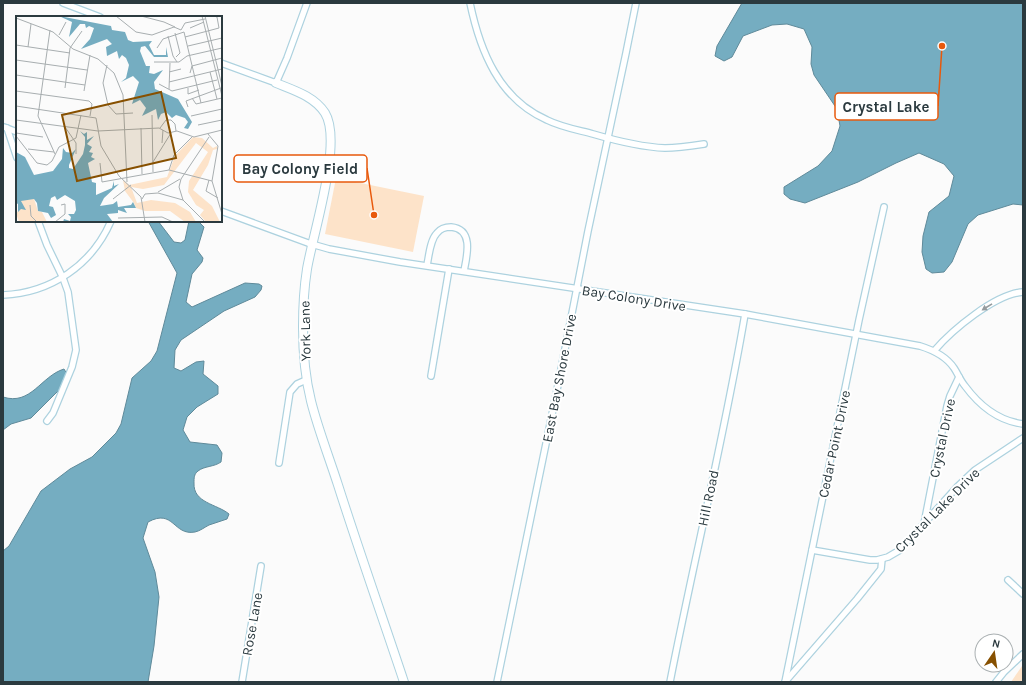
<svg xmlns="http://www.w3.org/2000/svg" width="1026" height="685" viewBox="0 0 1026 685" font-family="Karla,sans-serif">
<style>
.green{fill:#fde3c9}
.water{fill:#75adc1;stroke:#5f8a9a}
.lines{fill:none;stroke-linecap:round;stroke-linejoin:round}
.street-casing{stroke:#add2df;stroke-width:8}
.secondary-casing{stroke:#add2df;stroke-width:10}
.street{stroke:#fff;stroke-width:5.5}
.secondary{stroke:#fff;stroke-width:8}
.oneway{fill:#959c9f}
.labels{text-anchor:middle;stroke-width:4;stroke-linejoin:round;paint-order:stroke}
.street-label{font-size:14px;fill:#2b3a3f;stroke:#fff}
.inset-road{fill:none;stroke:#a8aeb0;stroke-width:1}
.view{fill:#875000;fill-opacity:0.15;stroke:#875000;stroke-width:2}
.inset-edge{fill:none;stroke:#2b3a3f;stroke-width:2}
.leader{fill:none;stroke:#e8590c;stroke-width:1.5}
.callout-dot{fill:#e8590c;stroke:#fff;stroke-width:1.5}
.callout{fill:#fff;stroke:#e8590c;stroke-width:1.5}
.callout-label{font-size:15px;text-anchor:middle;font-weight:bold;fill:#2b3a3f}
</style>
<rect width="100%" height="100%" fill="#fbfbfb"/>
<!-- green -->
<g class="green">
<polygon points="336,178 424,196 413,252 325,234"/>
<polygon points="1023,665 1023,682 1011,682 1022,666"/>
</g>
<!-- water -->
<g class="water">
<polygon points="742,3 1023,3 1023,205 1013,204 978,215 968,224 952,262 944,272 932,273 926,269 922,252 923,236 929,212 949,196 954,176 944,164 919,153 896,163 858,182 805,203 790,199 784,194 784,187 818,166 832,151 840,126 837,109 814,75 811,64 812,47 804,29 787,24 772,25 743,36 732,57 724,61 715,56 717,46"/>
<path d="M148,221H158L174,242L181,243L185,240L189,221H198L204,227L197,250L203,258L202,262L192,274L186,302L192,307L245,283L259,284L262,286L261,290L255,297L224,311L181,340L175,350L174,368L181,371L196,362L204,361L203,374L218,386V394L197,407L187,417L183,430L190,442L217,445L222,453L221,462C214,467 204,466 198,471C194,474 194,478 194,483C193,503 217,504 229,514L227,519C221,521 215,523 209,525C205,527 200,531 195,532C173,536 174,508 148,522L143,538L155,572L159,597L154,646L148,682H3V551L9,546L41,491L70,469L92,457L116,433L121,424L132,378L151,361L157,351L177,273Z"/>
<path d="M64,369L67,374L62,387L31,418L11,424L3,430V397C31,406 41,376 64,369Z"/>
</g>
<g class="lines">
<!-- street casing -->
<g class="street-casing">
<g id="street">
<polyline points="63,3 100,17"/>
<path d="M470,3C480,51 499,99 547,120C561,127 578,130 593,134C617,141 640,147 665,148C678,148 691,146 704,144"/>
<polyline points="221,63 276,83 287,58 307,3"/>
<polyline points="4,127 17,132"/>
<polyline points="7,128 17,158"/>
<path d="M221,211L308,243L329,249L400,262L745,314L920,346C933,350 946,356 954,368C958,374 960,380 965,386C979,405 999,421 1023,424"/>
<polyline points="38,221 47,245 63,278 68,292 76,350 72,367 53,413 47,421"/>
<path d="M427,265C429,256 430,240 437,233C440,229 446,227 451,227C474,229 467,256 464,271"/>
<path d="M3,295C51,293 92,265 111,221"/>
<path d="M934,351C952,330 995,294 1023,292"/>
<polyline points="431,376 449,269"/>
<polyline points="279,463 290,392 297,384 306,380"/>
<polyline points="924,524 947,406 950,396 959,377"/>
<polyline points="812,550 870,560 877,560 888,557 900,550 957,487 975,470 1023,438"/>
<polyline points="1008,580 1023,594"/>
<polyline points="242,682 261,566"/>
<polyline points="497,682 557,390 588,231 626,53 636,3"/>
<path d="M670,682C694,559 724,438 745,314"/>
<polyline points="785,682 859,320 884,207"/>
<polyline points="785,682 857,599 881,569 882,559"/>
<polyline points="996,682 1004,672 1023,654"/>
</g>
</g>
<!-- secondary casing -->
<g class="secondary-casing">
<path id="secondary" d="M276,83C293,90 314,96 325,113C343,142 313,233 307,269C304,288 303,307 303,327C303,351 305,377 311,401C318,429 329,457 338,485C359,551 382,616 404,682"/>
</g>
<!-- street -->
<use href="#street" class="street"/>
<!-- secondary -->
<use href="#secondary" class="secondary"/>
</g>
<!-- one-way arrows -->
<defs><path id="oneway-solid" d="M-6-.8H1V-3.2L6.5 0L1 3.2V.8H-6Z"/></defs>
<use class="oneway" href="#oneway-solid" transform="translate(987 307) rotate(148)"/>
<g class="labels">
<!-- street labels -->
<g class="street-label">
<text transform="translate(634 298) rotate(9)" y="5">Bay Colony Drive</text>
<text transform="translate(305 331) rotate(-91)" y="5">York Lane</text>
<text transform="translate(559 378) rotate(-79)" y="5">East Bay Shore Drive</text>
<text transform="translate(942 438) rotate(-78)" y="5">Crystal Drive</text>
<text transform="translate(834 444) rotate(-78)" y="5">Cedar Point Drive</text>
<text transform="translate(708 498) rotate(-78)" y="5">Hill Road</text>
<text transform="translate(937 510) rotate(-45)" y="5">Crystal Lake Drive</text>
<text transform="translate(252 624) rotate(-80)" y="5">Rose Lane</text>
</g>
</g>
<!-- overview -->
<g transform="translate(16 16)">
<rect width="206" height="206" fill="#fbfbfb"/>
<path d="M177,121L186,122L197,132L201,130V133L197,134L192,149L177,174L196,190L204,206H190L184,199L188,194L180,189L172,176L173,165L192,136L180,127L148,169L127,173L115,171L121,187L135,184L159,187L174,196L180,206H169L154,195H129L120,192L118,187L109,175L107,164L113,169L151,161L159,140ZM11,182L18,183L22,195L26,196L31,206H3L0,197L7,191L5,185Z" fill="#fde3c9"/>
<path d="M43,0L95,10L96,14L109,16L112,24L117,26L136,25L133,29L138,39H150V31L152,41H138L129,30L125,31L124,35L130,50H134L133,57L138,58L147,54L138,66L139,73L162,83L176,106L172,113L168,112L172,106L169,102L160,99L156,102L150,96L145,98L142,104L140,93L126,100L130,92L124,84L116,88L123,66L117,60L105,66L110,62L113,49L110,42L106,39L103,43L101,35L91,40L90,31L96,28L91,23L65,33L74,23L78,12L73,10L70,12L69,8H64L53,21L56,6ZM64,115L68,118L71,116V124L78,120L71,128L76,131L73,136L77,137L75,141L79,143L72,147L76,166L80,167V179L96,172L98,165V170L103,168L88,182L84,190L97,188L101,185L102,191L115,189L117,186L120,192H108L111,197L102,194V197L91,198L97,206H47L48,203L54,205L55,201L52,198H58L60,194L59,185L49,179L41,184L39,180L35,182L33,190L37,191L40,199L35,202L32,197L22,195L21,187L18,183L5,185L10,194L5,193L2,196V188L0,187V136L9,141L18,159L37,155L46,143L47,132L50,136L56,137L60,133L53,149V152L57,153L67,138L69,129V121Z" fill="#75adc1"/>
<path class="inset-road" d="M100,0L120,16L136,19L158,11L165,14L169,7L189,3M125,0L148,6L159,11M186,0L206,80M189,0L206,70M0,2L37,16L57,33L82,43L98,57L107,79L111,166M174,12L188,6M34,14L22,100L39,138M159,17L164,37L160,41M43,19L50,6M152,20L157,40L161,46M169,21L203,12L201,1L198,0M0,29L54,37M172,30L206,22M12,31L15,8M141,32L147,23L168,16L185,87M0,44L71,54M138,46H163L171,40L206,32M91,49L87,67L92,89L100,98L117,97M153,56L165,53M194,56L201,83M174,57L176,50L206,42M0,59L69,69M153,66L206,53M143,68L156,75L201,64M49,72L54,32L66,15M172,72V78L183,74M153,73L154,47M0,75L73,85L76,88L74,100M68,75L74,39M176,82L180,88L206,82M0,90L80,102L85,130L103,160L125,181L129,206M172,91L170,85L205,72M136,99L137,156M175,100L206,93M0,104L82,115L143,112L152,117L161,115L178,121L206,114M182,109L206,104M49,111L60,127V138M125,112L126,158M144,112L150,104H155L159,108L160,115M0,117L27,121M192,118L202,130L196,165M0,120L21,147L31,149L36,145L43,131L60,122L65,99M146,127L147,114M12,133L38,136M137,146L155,117M84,147L86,166L153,154L196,165L206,198M153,154L158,139L176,121M193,164L190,175L202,182M142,176L164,163M97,183L115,169M126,183L129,178L142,177L167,184M14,189L15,200L21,206M102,202L146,201L157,206M39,206L49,198V188L45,189M189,206L167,184L163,171L165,163L193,121"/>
<path class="view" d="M145,76L160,142L61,165L46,99Z"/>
<rect width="206" height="206" class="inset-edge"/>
</g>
<!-- callouts -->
<path class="leader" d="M942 46L938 106M374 215L367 168"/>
<g class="callout-dot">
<circle cx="942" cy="46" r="4"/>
<circle cx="374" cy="215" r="4"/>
</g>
<g class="callout">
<rect x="835" y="93" width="103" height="27" rx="4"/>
<rect x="234" y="155" width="133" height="27" rx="4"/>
</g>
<g class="callout-label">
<text x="886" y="112">Crystal Lake</text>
<text x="300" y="174">Bay Colony Field</text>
</g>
<!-- border -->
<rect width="1026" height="685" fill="none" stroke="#2b3a3f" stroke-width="8"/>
<!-- north arrow -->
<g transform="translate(994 653) rotate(13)"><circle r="19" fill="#ffffff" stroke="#aab0b2"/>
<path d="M0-3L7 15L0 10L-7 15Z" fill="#875000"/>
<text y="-6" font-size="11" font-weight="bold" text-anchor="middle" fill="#2b3a3f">N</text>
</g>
</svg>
